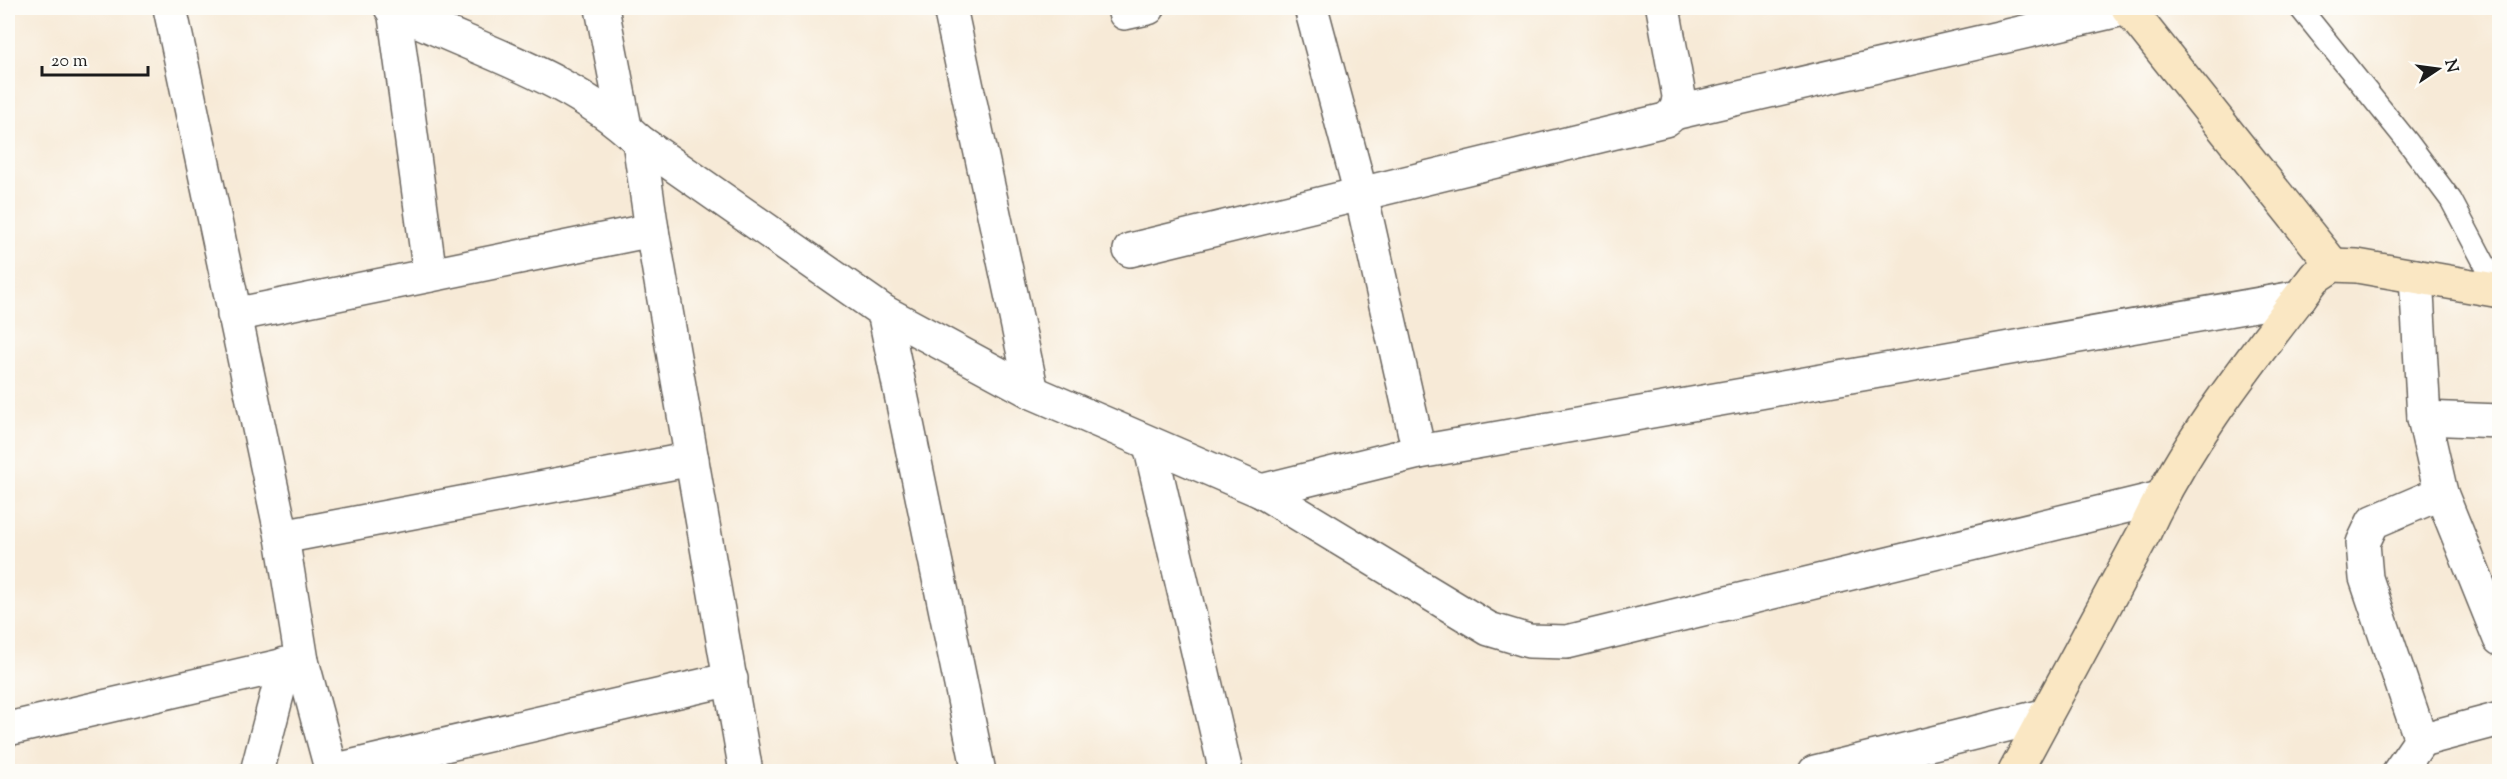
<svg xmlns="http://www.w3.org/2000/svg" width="2507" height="779" viewBox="0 0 2507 779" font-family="'Sorts Mill Goudy',serif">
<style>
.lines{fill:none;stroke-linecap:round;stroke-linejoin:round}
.lane-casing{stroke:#69645d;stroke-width:24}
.street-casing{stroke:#69645d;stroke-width:36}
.secondary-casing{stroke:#69645d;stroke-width:36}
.lane{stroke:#fff;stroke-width:21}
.street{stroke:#fff;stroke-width:33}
.secondary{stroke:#fae7c3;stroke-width:33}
</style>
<rect width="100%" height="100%" fill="#fdfcf7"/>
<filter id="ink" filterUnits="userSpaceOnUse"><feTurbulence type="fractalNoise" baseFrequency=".0167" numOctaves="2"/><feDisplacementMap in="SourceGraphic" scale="12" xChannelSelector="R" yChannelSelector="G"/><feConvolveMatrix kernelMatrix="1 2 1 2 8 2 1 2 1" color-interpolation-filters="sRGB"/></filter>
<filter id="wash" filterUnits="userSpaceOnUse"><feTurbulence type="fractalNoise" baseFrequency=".008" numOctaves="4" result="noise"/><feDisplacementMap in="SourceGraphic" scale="24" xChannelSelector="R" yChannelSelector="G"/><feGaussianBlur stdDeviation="1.35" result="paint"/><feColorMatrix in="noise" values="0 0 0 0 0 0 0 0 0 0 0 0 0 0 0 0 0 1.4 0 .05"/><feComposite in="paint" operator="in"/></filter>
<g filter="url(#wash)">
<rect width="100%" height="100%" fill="#f7ead7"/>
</g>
<g filter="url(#ink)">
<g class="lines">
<!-- lane casing -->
<g class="lane-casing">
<polyline id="lane" points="2300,8 2407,141 2451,200 2499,291"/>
</g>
<!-- street casing -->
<g class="street-casing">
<g id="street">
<polyline points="170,8 282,537 302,661 332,772"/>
<path d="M391,8C475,50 569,74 639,141L884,312L1032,392L1261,491L1489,629L1529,641L1567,642L2160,498"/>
<polyline points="602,8 625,127"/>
<polyline points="950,8 1032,392"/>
<polyline points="1311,8 1361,194 1419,452"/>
<polyline points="394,9 430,275"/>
<polyline points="1125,13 1148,8"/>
<polyline points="1674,113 2128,8"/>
<polyline points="639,141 652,230 746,772"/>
<path d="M1130,250L1665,120C1675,114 1678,108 1679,96L1663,8"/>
<polyline points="2416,276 2424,418 2441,493 2500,639"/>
<polyline points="884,312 979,772"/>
<polyline points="234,315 652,230"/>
<polyline points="2424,418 2500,421"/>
<polyline points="1150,445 1226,772"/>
<polyline points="1261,491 1419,452 2300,297"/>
<polyline points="2441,493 2373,522 2363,543 2366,578 2421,740 2500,719"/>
<polyline points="282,537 692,459"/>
<polyline points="8,729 302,661"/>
<polyline points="332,771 731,679"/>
<polyline points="257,772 285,664"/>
<polyline points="1815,772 2043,716"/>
<polyline points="2399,772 2421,740"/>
</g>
</g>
<!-- secondary casing -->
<g class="secondary-casing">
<g id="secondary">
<polyline points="2128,8 2333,265"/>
<path d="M2015,772L2144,533C2186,440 2253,358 2315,277L2333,265L2357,266L2500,291"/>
</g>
</g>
<!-- lane -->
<use href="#lane" class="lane"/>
<!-- street -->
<use href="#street" class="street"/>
<!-- secondary -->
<use href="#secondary" class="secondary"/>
</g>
</g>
<!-- margin -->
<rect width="2507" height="779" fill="none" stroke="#fdfcf7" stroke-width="30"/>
<!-- north arrow -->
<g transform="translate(2438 69) rotate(77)" stroke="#fdfcf7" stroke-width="4.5" paint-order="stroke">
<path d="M0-4.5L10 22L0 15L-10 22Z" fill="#1c1c1c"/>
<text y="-9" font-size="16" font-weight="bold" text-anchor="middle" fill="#1c1c1c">N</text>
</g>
<!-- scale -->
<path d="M42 66v9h106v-9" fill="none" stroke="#1c1c1c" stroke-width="3"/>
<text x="51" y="66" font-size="18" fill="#1c1c1c" stroke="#fdfcf7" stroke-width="4.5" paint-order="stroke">20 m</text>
</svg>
